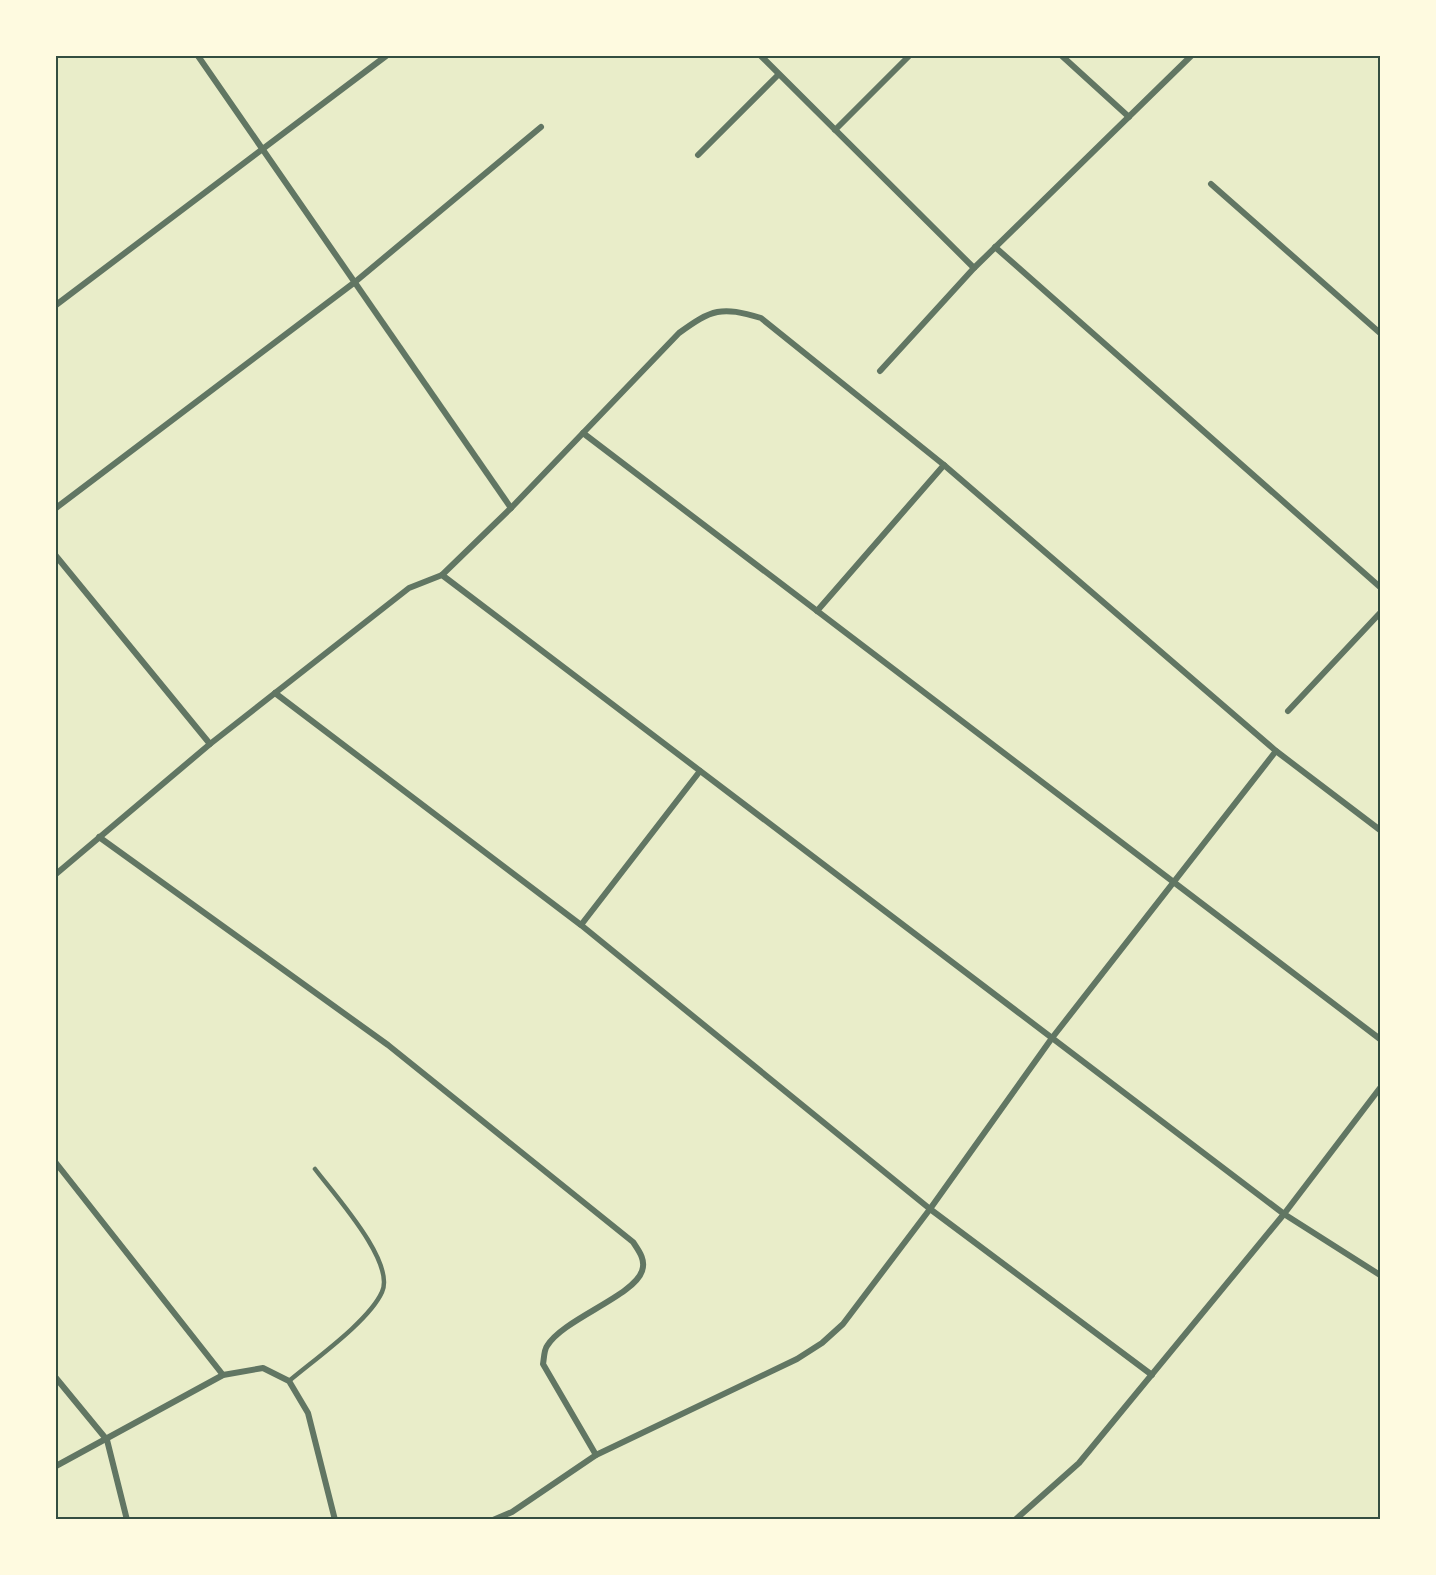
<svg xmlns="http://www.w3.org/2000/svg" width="1436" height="1575" viewBox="0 0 1436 1575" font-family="Raleway,sans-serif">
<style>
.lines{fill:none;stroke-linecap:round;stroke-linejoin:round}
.service{stroke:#617663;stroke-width:4.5}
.minor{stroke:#617663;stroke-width:6}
.neatline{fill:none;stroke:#344e41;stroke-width:2}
</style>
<rect width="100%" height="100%" fill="#e9edc9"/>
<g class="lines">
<!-- service -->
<path class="service" d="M289,1381C315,1359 369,1321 382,1292C396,1262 333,1193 315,1169"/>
<!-- minor -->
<g class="minor">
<polyline points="198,56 511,508"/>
<polyline points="761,56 974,268"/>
<polyline points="1062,56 1129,117"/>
<polyline points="835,130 909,56"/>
<polyline points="698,155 778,75"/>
<polyline points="1211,184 1380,333"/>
<polyline points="995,247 1380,587"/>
<polyline points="56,305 386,56"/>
<polyline points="880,371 974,268 1191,56"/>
<polyline points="583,433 1380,1039"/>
<polyline points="56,508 355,282 541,127"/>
<polyline points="56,556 210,744"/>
<path d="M442,575L511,508L679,333C712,309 721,306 761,318L944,465L1276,751L1380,830"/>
<polyline points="817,611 944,465"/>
<polyline points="275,693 581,925 930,1209 1152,1375"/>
<polyline points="1288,711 1380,613"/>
<path d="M99,837L388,1045L633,1242C639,1251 646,1260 642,1271C634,1296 563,1319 547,1346C544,1350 544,1359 543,1364L596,1455"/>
<polyline points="56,874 210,744 409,588 442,575 1284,1214 1380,1275"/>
<polyline points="581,925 700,771"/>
<polyline points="56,1163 223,1375"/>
<polyline points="56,1378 107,1440 127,1520"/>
<polyline points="56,1466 223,1375 263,1368 289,1381 308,1413 335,1520"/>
<polyline points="493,1520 512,1512 596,1455 797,1359 822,1343 843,1324 930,1209 1052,1038 1276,751"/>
<polyline points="1015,1520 1079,1463 1284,1214 1380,1088"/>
</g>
</g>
<!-- border -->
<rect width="1436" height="1575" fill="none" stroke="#fefae0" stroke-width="114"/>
<rect x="57" y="57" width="1322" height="1461" class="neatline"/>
</svg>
